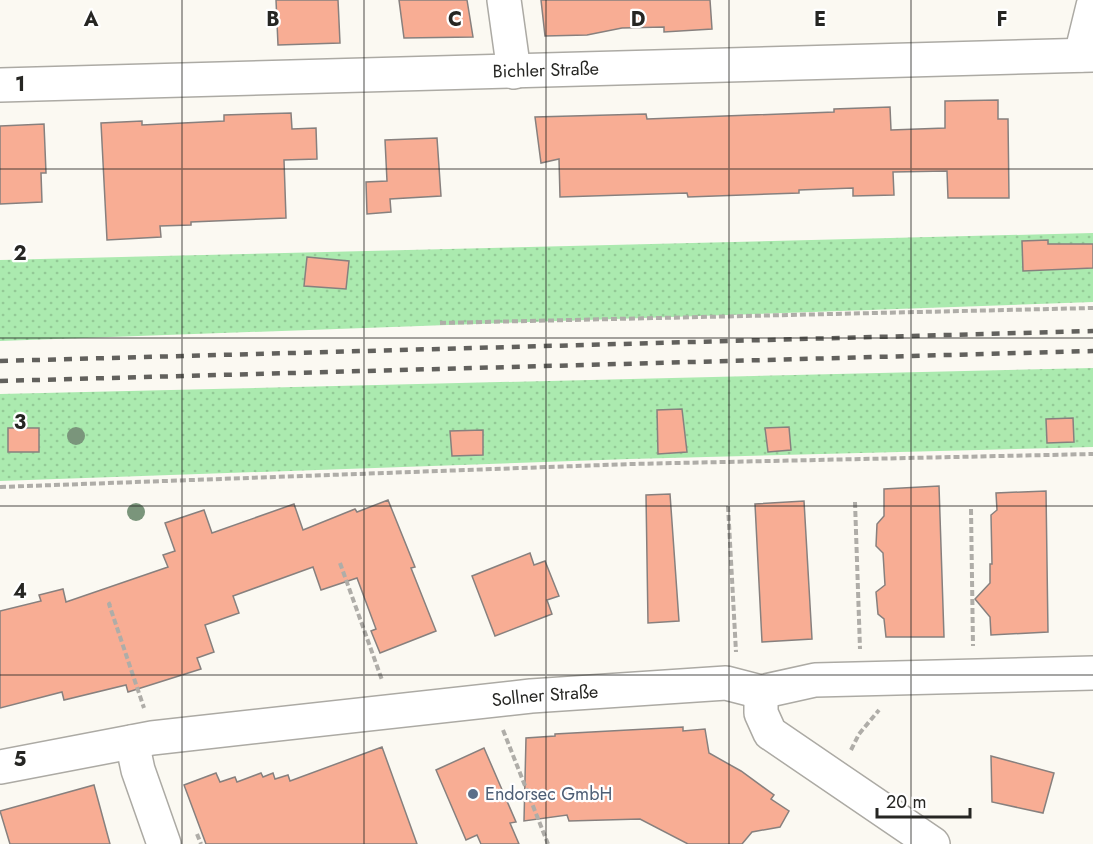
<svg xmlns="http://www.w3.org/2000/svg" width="1093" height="844" viewBox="0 0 1093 844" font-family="Jost,sans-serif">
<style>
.garden{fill:url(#garden-dots)}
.building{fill:#f8ad94;stroke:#87807e;stroke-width:1.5}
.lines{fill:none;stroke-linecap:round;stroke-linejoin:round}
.minor-casing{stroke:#acaaa4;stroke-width:36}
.path{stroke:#afada8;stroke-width:4;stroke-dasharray:6 3;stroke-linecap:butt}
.minor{stroke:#fff;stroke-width:33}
.rail{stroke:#62615d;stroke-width:4.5;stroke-dasharray:8 8;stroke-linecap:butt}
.tree{fill:#7a957b}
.grid{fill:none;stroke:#262623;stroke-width:1.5;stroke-opacity:0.55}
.service-dot{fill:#5c6f8a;stroke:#fff;stroke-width:2}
.labels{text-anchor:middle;stroke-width:4.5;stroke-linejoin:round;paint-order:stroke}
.street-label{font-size:18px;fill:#262623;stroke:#fff}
.service-label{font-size:18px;fill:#4e5e75;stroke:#fff;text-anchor:start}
.grid-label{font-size:20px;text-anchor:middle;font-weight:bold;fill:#262623;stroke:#fff;stroke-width:4.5;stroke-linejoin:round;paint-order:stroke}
</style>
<defs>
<pattern id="garden-dots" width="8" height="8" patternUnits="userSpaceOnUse" patternTransform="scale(1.5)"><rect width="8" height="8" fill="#abeaaf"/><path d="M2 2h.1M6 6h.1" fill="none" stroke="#93c996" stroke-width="1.8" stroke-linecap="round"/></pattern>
</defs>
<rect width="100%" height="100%" fill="#fbf9f2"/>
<!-- garden -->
<g class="garden">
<polygon points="1093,233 1093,302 0,341 0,260"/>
<polygon points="1093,368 1093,447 630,459 0,481 0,394"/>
</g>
<!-- building -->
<g class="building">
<polygon points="276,0 338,0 340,43 278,45"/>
<polygon points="399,0 467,0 473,37 404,38"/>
<polygon points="541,0 710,0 712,29 664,32 664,27 622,28 587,35 545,36"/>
<polygon points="998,100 998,119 1008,119 1009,198 948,198 947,171 893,172 894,195 853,196 853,188 799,190 799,193 688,197 687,193 560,197 559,159 541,163 535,117 646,114 647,119 834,112 834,109 890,107 891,130 945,128 945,101"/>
<polygon points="291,113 292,129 316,128 317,159 284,160 286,218 191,222 191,225 160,226 161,237 107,240 101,123 142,121 142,125 224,121 224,115"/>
<polygon points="44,124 46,173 41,173 42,202 0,204 0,126"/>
<polygon points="437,138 441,196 390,199 391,212 367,214 366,182 387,181 385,140"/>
<polygon points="1048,240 1048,244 1093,244 1093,268 1023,271 1022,241"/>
<polygon points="307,257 349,261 346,289 304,286"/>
<polygon points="682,409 687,452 658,454 657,410"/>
<polygon points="1073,418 1074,442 1047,443 1046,419"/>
<polygon points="789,427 791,450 768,452 765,428"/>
<rect x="8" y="428" width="31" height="24"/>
<polygon points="483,430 483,455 452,456 450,431"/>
<polygon points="939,486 944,637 886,637 884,619 878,614 876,592 885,585 883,553 876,546 877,524 884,516 884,489"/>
<polygon points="1046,491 1048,632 991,635 990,617 975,599 990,583 990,564 992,564 991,515 997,510 996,493"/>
<polygon points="670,494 679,621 648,623 646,495"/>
<polygon points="388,500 415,567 411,568 436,631 380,653 371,631 376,629 357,578 321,590 313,567 233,596 239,613 205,625 214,652 197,658 201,669 128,692 126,685 64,700 62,692 0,708 0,611 41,601 39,595 63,589 66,602 168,567 163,555 175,551 165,523 204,510 212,533 294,504 303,530 355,509 357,512"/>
<polygon points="804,501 812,639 762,642 755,504"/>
<polygon points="530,553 534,565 545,561 559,596 547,600 552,614 495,636 472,576"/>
<polygon points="683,727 683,731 705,729 709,753 741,771 774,795 771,799 789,811 780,827 752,832 742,844 688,844 640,819 569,821 567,815 524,821 526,738 555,736 555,734"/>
<polygon points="382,747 417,844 206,844 184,785 216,773 220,782 235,777 237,782 261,773 263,777 273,773 275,779 288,775 290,781"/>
<polygon points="484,748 516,822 510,823 519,844 481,844 477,835 466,840 436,770"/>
<polygon points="991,756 1054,773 1043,813 992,802"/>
<polygon points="94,785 110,844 10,844 0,811"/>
</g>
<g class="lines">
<!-- minor casing -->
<g class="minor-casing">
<g id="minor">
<polyline points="504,0 514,72"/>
<polyline points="1081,55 1093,6"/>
<path id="s1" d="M0,85L1093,55"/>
<polyline points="761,692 761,713 770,733 933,844"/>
<polyline points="132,742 138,770 164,844"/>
<path id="s2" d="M0,767L152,738L531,696L726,683L761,692L815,680L1093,673"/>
</g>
</g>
<!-- path -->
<g class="path">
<polyline points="440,323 1093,308"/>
<polyline points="0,487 631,464 1093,454"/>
<polyline points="855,502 860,649"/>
<polyline points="728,506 736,652"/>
<polyline points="971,509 973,646"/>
<polyline points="340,563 382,680"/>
<polyline points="111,603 109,604 144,708"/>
<polyline points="503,730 548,844"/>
<polyline points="851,750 859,734 879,710"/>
<polyline points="197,834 201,844"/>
</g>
<!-- minor -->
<use href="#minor" class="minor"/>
<!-- rail -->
<g class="rail">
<polyline points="0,361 1093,331"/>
<polyline points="0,381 1093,351"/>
</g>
</g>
<!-- trees -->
<g class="tree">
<circle cx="76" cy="436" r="9"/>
<circle cx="136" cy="512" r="9"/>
</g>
<!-- grid -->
<path class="grid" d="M182,0V844M364,0V844M546,0V844M729,0V844M911,0V844M0,169H1093M0,338H1093M0,506H1093M0,675H1093"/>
<!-- markers -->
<circle class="service-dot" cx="473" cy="794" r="6"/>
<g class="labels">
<!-- street labels -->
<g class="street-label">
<text dy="6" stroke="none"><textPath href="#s1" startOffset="546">Bichler Straße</textPath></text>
<text dy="6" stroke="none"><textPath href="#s2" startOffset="550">Sollner Straße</textPath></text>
</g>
<!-- service labels -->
<g class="service-label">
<text x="485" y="800">Endorsec GmbH</text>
</g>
</g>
<g class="grid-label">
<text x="91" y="26">A</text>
<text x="273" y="26">B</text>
<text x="455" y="26">C</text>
<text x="638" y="26">D</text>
<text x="820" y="26">E</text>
<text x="1002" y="26">F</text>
<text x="20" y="91">1</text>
<text x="20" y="260">2</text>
<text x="20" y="429">3</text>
<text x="20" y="598">4</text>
<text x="20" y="766">5</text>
</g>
<!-- scale -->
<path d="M877 808v9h93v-9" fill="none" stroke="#262623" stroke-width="3"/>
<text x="886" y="808" font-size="18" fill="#262623" stroke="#ffffff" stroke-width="4.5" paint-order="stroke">20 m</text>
</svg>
